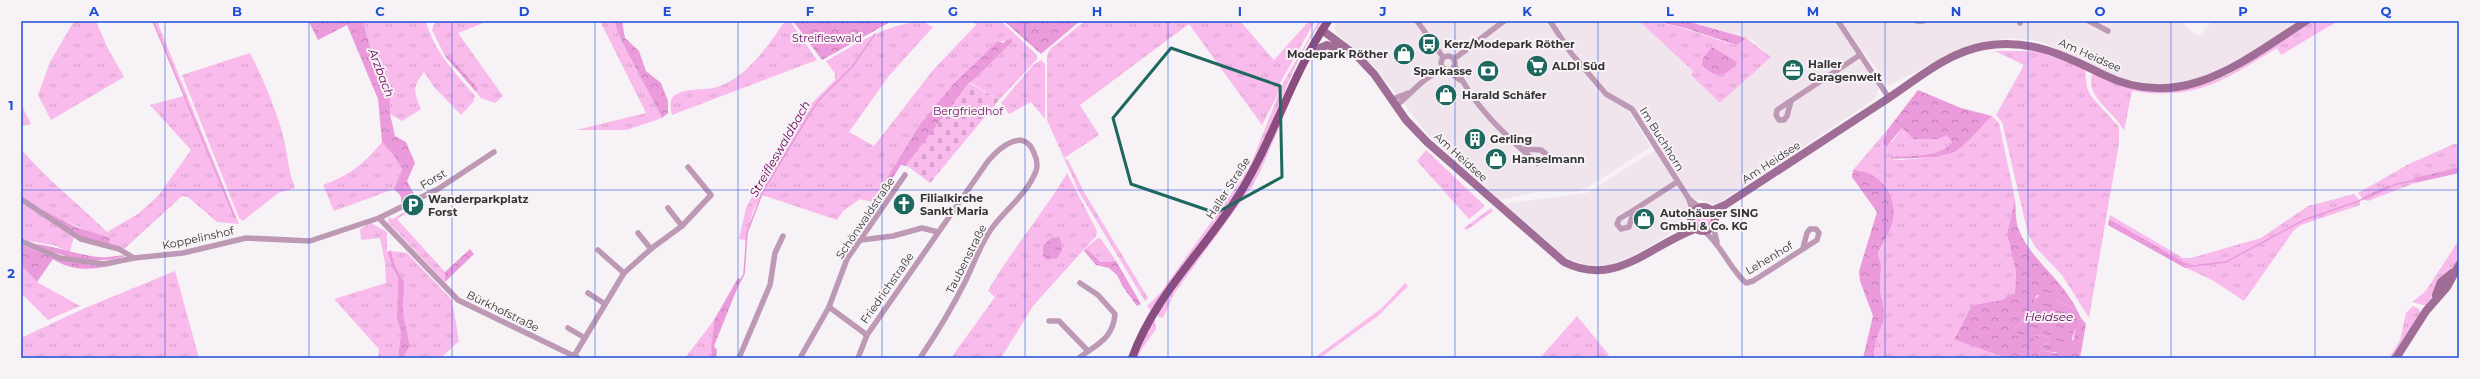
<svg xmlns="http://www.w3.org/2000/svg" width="2480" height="379" viewBox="0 0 2480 379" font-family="Montserrat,sans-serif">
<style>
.built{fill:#f0e5ed}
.grass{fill:url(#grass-tufts)}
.forest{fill:url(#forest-crowns)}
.cemetery{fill:url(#cemetery-stones)}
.water{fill:url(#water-ripples)}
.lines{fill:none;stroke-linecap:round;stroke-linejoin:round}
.stream{stroke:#e99ada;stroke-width:1.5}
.street{stroke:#bd99b5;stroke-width:5.5}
.secondary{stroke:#a06d96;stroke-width:8}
.primary{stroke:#8a4d80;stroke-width:8}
.marked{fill:none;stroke:#1f685f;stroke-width:3;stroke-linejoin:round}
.grid{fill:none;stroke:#1d4ed8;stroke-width:1;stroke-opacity:0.55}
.labels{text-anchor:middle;stroke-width:4;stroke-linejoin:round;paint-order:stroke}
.park-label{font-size:11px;fill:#721567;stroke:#f6f2f5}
.poi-label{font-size:11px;font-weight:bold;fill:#353334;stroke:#f6f2f5;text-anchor:start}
.street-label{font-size:11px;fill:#353334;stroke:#f6f2f5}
.water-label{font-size:12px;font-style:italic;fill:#67045c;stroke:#f6f2f5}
.neatline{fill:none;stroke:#1d4ed8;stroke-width:1.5}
.grid-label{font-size:13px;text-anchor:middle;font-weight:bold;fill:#1d4ed8}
</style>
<defs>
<pattern id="grass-tufts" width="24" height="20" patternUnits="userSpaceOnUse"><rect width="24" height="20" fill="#f8bbec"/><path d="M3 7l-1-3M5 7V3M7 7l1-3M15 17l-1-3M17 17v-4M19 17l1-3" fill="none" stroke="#d5a1cb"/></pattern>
<pattern id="forest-crowns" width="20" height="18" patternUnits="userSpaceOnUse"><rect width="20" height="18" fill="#eb9bdc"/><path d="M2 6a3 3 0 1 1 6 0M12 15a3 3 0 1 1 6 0" fill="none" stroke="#bf7fb3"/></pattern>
<pattern id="cemetery-stones" width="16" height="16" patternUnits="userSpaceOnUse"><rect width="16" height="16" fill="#f8bbec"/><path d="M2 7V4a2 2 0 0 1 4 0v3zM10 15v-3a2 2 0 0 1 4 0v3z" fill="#d5a1cb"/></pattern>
<pattern id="water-ripples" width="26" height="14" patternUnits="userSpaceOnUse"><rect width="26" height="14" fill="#e99ada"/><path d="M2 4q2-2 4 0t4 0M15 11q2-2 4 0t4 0" fill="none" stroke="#be7eb2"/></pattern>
</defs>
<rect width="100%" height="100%" fill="#f6f2f5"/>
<!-- built -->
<polygon class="built" points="1335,21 1639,21 1693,71 1751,74 1771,57 1753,41 1686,21 2181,21 2195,34 2200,35 2213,21 2301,21 2219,72 2181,84 2157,85 2116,77 2040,41 2012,38 1983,42 1958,49 1889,86 1863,51 1857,55 1879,88 1875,99 1722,201 1714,204 1696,199 1688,204 1682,224 1668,235 1629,258 1614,264 1600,267 1587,266 1564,256 1504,204 1587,193 1660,147 1634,108 1607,91 1569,45 1565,48 1569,56 1608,98 1628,110 1651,147 1588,187 1576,192 1538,192 1500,200 1429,136 1373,65 1335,32"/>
<!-- grass -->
<g class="grass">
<polygon points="74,21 96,21 107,47 124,77 51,120 38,95 50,62"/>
<path d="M152,21H157L239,224L217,222L188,197L182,196L123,250C110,246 102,239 91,233C67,220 41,214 21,195V149C47,180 79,204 107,232L138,214L158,196L191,150L150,105L184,96Z"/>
<path d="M360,21H426C434,52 455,72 475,96L473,102L461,115L434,87L424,72C412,88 414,91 421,109L402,121L390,114V92L374,60L364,25Z"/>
<polygon points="441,21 488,21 458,33 503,96 495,103 481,98 476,92 478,88 449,56 445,56 432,30 434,24"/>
<polygon points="600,21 614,21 621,40 662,118 627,130 576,130 646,113"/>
<path d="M785,21H790L817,60L672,115C670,108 669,100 675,95C687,87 704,91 717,87C746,78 769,45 785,21Z"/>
<path d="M922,21L933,27L888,77L849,132L874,146L933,70L976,25L973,21H1001L1037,55V59L999,100L969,82L978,76L1012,42L998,41L955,82L920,124L872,202L860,199L843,211L837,220L762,195L753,211L746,240L739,239L746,208L753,195L782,154L807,108L835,80V74L826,61C859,43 883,25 922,21Z"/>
<polygon points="1085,21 1240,21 1274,60 1309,21 1315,21 1280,83 1277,96 1262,125 1189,24 1080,105 1099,135 1064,158 1068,160 1084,192 1148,298 1145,301 1079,192 1047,120 1047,55 1050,49"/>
<path d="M1319,21H1322C1290,64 1277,119 1252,166C1225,218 1186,264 1151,311L1147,306L1161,292L1242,179L1251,164L1283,83Z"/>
<path d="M1639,21C1673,21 1703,36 1735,45L1746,38L1771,57L1720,103L1691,75L1693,71Z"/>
<path d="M2312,21H2338L2281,55L2277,48C2225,80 2196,101 2132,91L2124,131C2115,111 2083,97 2093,72L2108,80L2180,90L2199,86L2228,75Z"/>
<polygon points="1995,51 2037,51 2085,68 2087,88 2091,96 2119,127 2119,143 2089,318 2062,275 2036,248 2028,234 2002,122 1996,115 2024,65"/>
<path d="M250,53C262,77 273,102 281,128C287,147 287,167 295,188L278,193L243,221L239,218L182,75Z"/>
<polygon points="1041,60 1045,64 1045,119 1031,102 1009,114 1001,103 1033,65"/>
<polygon points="1294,92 1261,170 1253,185 1174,294 1163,318 1159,317 1157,314 1160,310 1228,215"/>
<polygon points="21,104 31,124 21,126"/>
<path d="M1992,116L1999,123L2015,199L2007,234L2016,272L2015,294L2002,300L1972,305L1954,338L2006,358H1873L1876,341L1884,319L1883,303L1880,292L1881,265L1878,255L1892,226L1860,170H1853L1888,129L1883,142H1892L1902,128L1948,135L1952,142C1940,159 1907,153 1889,159L1901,160L1922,158L1957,151Z"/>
<path d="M382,142L394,156L402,169L394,189L334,211L323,185C350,175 364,164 382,142Z"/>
<polygon points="2454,144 2459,145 2459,167 2413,178 2415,183 2368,201 2365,200 2390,188 2388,185 2362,198 2358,193 2409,164"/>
<polygon points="1426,150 1485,206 1469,219 1417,161"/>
<path d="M1067,173L1097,231L1096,236L1033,306L1001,358H951L995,297L988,291C1011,250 1043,214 1067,173Z"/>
<polygon points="2354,194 2360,201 2360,205 2301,225 2294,230 2244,301 2212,280 2182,266 2188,265 2109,219 2110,215 2183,258 2191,258 2261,238 2308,206"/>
<polygon points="427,200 397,219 445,272 445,282 388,222 389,217 392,219"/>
<polygon points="21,201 74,236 70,252 53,245 21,240"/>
<polygon points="1491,208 1493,211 1467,230 1464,228"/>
<circle cx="1703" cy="220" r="9"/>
<polygon points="371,223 387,232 387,252 398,278 397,318 401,333 398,358 378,358 379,349 334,299 386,283 385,263 380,238 361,240 360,229"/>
<polygon points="1098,238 1101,239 1116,261 1102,262 1086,248"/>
<polygon points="2459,240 2459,261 2438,284 2427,306 2412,302 2425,292"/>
<polygon points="391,251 407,253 452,300 459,341 441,358 403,358 410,346 403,314 404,282 395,266"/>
<polygon points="21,265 37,282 80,306 48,320 21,293"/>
<polygon points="175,271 199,358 21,358 21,338 85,308"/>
<polygon points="1405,283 1408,286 1378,316 1320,358 1314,358 1382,308"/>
<polygon points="2413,306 2419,309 2421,314 2394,358 2389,358 2400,340 2406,313"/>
<polygon points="1577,316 1609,355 1605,358 1540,358"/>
<polygon points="714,320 711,358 685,358"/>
<polygon points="1155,320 1156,329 1141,350 1138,358 1135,358 1151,321"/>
</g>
<!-- forest -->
<g class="forest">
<polygon points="312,21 360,21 364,25 374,60 390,92 390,114 395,136 406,142 415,163 407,181 415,196 401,203 401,196 394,189 402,169 394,156 382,142 378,99 347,25 318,40 309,22"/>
<polygon points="614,21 622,21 625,38 639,51 646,71 661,83 668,101 668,113 662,118 621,40"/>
<polygon points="793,21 892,21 822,60"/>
<polygon points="1004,21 1080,21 1041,54"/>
<polygon points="1656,21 1686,21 1746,38 1736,45 1685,28"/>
<polygon points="1012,38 1012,42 978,76 969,83 907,166 901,165 877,202 878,206 872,202 920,124 955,82 998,41 1003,43"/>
<path d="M1712,47L1737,62C1726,77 1716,80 1702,65L1703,58Z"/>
<polygon points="445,56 449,56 478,88 476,92"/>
<path d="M1918,90L1961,108L1992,116C1981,127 1970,140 1958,150C1949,157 1900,160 1888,158C1906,154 1940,159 1952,142L1947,135L1938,139H1914L1902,128L1886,147L1883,142L1888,129Z"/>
<polygon points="2459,167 2459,173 2415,183 2413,178"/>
<path d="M1853,170C1881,171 1899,197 1892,224C1890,234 1881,244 1878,255L1881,265L1880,292L1883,303L1884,319L1876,341L1873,358H1863L1873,316L1860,281L1859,271L1877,212L1852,177Z"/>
<polygon points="2388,185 2390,188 2365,200 2362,198"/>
<path d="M2015,199C2016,208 2015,221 2019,230C2030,259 2063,280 2077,310L2054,299L2037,295L2029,314L2015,328L2034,343V336L2041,335L2050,338L2048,343L2041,346L2043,351L2056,353L2074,339L2075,325L2081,318L2086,324L2080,358H2006L1954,339L1972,305L2002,300L2015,293L2016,272L2007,234Z"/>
<polygon points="39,210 45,211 76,227 110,238 109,246 78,236"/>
<polygon points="2109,219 2189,265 2182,266 2108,225"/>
<path d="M28,243C52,245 74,254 98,257C106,259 120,254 125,256C92,267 59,255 28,243Z"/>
<path d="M21,244C62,263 79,266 125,262C101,269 75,274 53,259L37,282L21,265Z"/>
<polygon points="1086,248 1101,262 1116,261 1141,304 1137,306 1123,287 1117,275 1109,268 1096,265 1084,251"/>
<polygon points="470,249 474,254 445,282 445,272"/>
<polygon points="391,251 395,266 404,282 403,314 410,346 403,358 398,358 401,333 397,318 398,278 387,252"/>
<polygon points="738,278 741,279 714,346 717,350 716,358 711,358 714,320"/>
</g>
<!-- cemetery -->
<polygon class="cemetery" points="969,83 999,100 930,183 906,165"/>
<!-- water -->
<g class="water">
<path d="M1059,237C1064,246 1063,250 1057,258L1047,260L1043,256V246L1051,238Z"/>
<path d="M2044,289H2052L2054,299L2077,310L2081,318C2066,336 2081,357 2043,351L2041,346L2048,343L2050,338L2041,335L2034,336V344L2026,343L2017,335L2015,328L2029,314L2032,304Z"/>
</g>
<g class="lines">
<!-- stream -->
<g class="stream">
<polyline points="153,21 235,218"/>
<path d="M353,21L369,69L383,97L387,141C410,159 406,170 401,196"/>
<polyline points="875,26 876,21"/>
<polyline points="2110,225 2185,267 2226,262 2304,220 2356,202 2397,184 2459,171"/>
<polyline points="390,251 393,267 403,282 401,316 408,343 400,358"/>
<polyline points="713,358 712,345 717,325 744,274 747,233 763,191 809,115 819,100 852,67 875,34"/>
</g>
<!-- street -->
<g class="street">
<polyline points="1417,21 1443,57"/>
<polyline points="1550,21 1571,53 1606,94 1632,109 1689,199 1693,213"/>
<polyline points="1838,21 1889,98"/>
<polyline points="1917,21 1923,21"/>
<polyline points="2089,21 2108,31"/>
<polyline points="2020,23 2021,21"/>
<circle cx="1448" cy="63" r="7"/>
<polyline points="1454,59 1504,21"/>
<path d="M1455,66C1472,105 1505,135 1537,163L1545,159L1546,154L1541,150L1524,149"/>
<polyline points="1447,70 1460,80"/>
<polyline points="1393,99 1408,93"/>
<polyline points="1791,101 1787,116 1784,120 1779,120 1776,115 1777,110 1860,55"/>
<path d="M1397,105C1412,93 1425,75 1445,69"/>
<polyline points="21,199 81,239 119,249 134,258"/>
<polyline points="1689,199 1700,208"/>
<polyline points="668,208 682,226"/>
<polyline points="1634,210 1619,219 1617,224 1621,229 1629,227 1634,210 1677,182"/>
<polyline points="379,218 458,300 578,358"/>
<polyline points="1713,226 1717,242"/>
<path d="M1704,231C1723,247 1729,268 1746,283L1753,281L1817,240L1819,233L1816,229H1810L1807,233L1803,248"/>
<polyline points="638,233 651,249"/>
<polyline points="861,240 893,236 922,228 938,232"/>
<polyline points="21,241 60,258 104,264 134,258 183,253 246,238 310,241 379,218 438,189 494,152"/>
<polyline points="598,250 624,273"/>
<polyline points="588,293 605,304"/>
<polyline points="829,307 867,335"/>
<polyline points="1049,321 1059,321 1088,351"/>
<polyline points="568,328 585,338"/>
<polyline points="574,356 624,273 652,248 682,226 711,195 688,167"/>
<polyline points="739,358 770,285 775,253 783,236"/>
<polyline points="800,358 829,307 847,259 905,175"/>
<path d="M858,358L867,335L988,161C1000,147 1024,127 1034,153C1037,159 1038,165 1036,171C1028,193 1005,210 992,228C981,243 974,263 966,280C952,308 937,333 920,358"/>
<path d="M1079,358C1097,344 1113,339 1115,314L1098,295L1080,283"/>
</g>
<!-- secondary -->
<g class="secondary">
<path d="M1322,30L1358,57L1374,74L1406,120L1427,142L1564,262C1615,288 1649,246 1695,229"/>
<polyline points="1309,53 1327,45 1343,50"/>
<circle cx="1703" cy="219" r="12"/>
<path d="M1711,211L1725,205C1777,171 1829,137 1881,103C1914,82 1945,53 1984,46C2029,38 2064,55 2102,74C2181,114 2242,62 2306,21"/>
<polyline points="2436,295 2441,282 2452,273"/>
<polyline points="2396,358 2426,311 2447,287 2459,265"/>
</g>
<!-- primary -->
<path class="primary" d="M1132,358C1153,299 1201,253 1235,201C1272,145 1290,77 1328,21"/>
</g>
<!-- marked area -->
<path class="marked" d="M1171,48L1280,86L1282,177L1216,213L1131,184L1113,118Z"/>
<!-- grid -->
<path class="grid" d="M165,21V358M309,21V358M452,21V358M595,21V358M738,21V358M882,21V358M1025,21V358M1168,21V358M1312,21V358M1455,21V358M1598,21V358M1742,21V358M1885,21V358M2028,21V358M2171,21V358M2315,21V358M21,190H2459"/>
<!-- icons -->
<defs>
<g id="bus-disc" transform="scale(1.15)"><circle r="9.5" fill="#1f685f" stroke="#f6f2f5"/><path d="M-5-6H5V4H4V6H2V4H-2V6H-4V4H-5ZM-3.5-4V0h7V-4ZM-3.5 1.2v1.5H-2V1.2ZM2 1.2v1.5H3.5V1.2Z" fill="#fff"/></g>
<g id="shop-disc" transform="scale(1.15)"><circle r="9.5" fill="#1f685f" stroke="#f6f2f5"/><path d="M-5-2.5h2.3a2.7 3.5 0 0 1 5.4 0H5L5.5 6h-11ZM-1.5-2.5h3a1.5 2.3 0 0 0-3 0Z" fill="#fff"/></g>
<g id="supermarket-disc" transform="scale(1.15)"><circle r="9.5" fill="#1f685f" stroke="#f6f2f5"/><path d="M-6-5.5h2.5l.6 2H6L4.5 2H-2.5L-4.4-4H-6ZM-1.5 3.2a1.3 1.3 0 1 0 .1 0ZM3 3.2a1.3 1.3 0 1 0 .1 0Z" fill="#fff"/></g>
<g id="office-disc" transform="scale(1.15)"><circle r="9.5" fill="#1f685f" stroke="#f6f2f5"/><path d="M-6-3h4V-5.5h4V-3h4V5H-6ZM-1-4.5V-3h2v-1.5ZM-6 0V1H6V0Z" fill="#fff"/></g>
<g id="bank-disc" transform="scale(1.15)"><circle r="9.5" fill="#1f685f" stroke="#f6f2f5"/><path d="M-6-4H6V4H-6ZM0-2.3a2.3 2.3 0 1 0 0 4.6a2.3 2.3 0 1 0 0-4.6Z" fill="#fff"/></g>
<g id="building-disc" transform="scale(1.15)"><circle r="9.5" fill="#1f685f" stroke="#f6f2f5"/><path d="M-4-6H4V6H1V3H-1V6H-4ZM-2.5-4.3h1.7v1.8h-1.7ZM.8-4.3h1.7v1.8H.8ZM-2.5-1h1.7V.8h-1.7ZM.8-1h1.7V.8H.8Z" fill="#fff"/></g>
<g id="church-disc" transform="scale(1.15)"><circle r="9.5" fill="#1f685f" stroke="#f6f2f5"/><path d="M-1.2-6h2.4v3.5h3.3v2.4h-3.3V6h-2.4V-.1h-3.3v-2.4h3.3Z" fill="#fff"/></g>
<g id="parking-disc" transform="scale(1.15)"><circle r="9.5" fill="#1f685f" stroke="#f6f2f5"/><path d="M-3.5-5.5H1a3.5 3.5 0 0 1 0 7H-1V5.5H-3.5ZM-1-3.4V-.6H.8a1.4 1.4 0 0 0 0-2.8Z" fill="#fff"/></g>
</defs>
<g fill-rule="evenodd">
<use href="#bus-disc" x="1429" y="44"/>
<use href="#shop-disc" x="1404" y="54"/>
<use href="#supermarket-disc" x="1537" y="66"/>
<use href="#office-disc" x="1793" y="70"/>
<use href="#bank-disc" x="1488" y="71"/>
<use href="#shop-disc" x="1446" y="95"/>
<use href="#building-disc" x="1475" y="139"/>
<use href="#shop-disc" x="1496" y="159"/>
<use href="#church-disc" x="904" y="204"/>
<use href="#parking-disc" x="413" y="205"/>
<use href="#shop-disc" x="1644" y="219"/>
</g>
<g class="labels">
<!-- park labels -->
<g class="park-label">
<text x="827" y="42">Streifleswald</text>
<text x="968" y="115">Bergfriedhof</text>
</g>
<!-- poi labels -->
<g class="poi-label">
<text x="1444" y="48">Kerz/Modepark Röther</text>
<text x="1388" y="58" text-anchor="end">Modepark Röther</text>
<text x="1808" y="68">Haller<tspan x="1808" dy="13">Garagenwelt</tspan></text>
<text x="1552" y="70">ALDI Süd</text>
<text x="1472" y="75" text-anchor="end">Sparkasse</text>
<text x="1462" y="99">Harald Schäfer</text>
<text x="1490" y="143">Gerling</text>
<text x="1512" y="163">Hanselmann</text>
<text x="920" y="202">Filialkirche<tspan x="920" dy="13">Sankt Maria</tspan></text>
<text x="428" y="203">Wanderparkplatz<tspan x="428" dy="13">Forst</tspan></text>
<text x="1660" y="217">Autohäuser SING<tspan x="1660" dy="13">GmbH &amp; Co. KG</tspan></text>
</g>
<!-- street labels -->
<g class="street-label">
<text transform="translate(2090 55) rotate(24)" y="4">Am Heidsee</text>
<text transform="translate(1662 139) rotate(58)" y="4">Im Buchhorn</text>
<text transform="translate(1461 157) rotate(42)" y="4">Am Heidsee</text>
<text transform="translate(1771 162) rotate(-33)" y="4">Am Heidsee</text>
<text transform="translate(433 179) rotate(-30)" y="4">Forst</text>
<text transform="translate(1228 188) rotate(-57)" y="4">Haller Straße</text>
<text transform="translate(865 218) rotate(-56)" y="4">Schönwaldstraße</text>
<text transform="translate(198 238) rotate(-12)" y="4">Koppelinshof</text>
<text transform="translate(1769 258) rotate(-31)" y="4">Lehenhof</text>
<text transform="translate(966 259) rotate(-63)" y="4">Taubenstraße</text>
<text transform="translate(887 288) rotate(-55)" y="4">Friedrichstraße</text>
<text transform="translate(503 311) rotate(26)" y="4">Bürkhofstraße</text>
</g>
<!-- water labels -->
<g class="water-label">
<text transform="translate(381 73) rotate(69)" y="4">Arzbach</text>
<text transform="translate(780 149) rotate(-60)" y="4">Streifleswaldbach</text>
<text x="2049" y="321">Heidsee</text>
</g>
</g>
<!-- border -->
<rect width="2480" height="379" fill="none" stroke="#f6f2f5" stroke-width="44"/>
<rect x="22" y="22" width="2436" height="335" class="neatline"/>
<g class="grid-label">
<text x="94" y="16">A</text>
<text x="237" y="16">B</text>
<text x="380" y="16">C</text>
<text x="524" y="16">D</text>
<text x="667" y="16">E</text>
<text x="810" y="16">F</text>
<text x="953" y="16">G</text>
<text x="1097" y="16">H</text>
<text x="1240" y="16">I</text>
<text x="1383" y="16">J</text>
<text x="1527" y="16">K</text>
<text x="1670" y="16">L</text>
<text x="1813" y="16">M</text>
<text x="1956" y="16">N</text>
<text x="2100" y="16">O</text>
<text x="2243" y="16">P</text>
<text x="2386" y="16">Q</text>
<text x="11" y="110">1</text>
<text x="11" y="278">2</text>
</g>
</svg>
